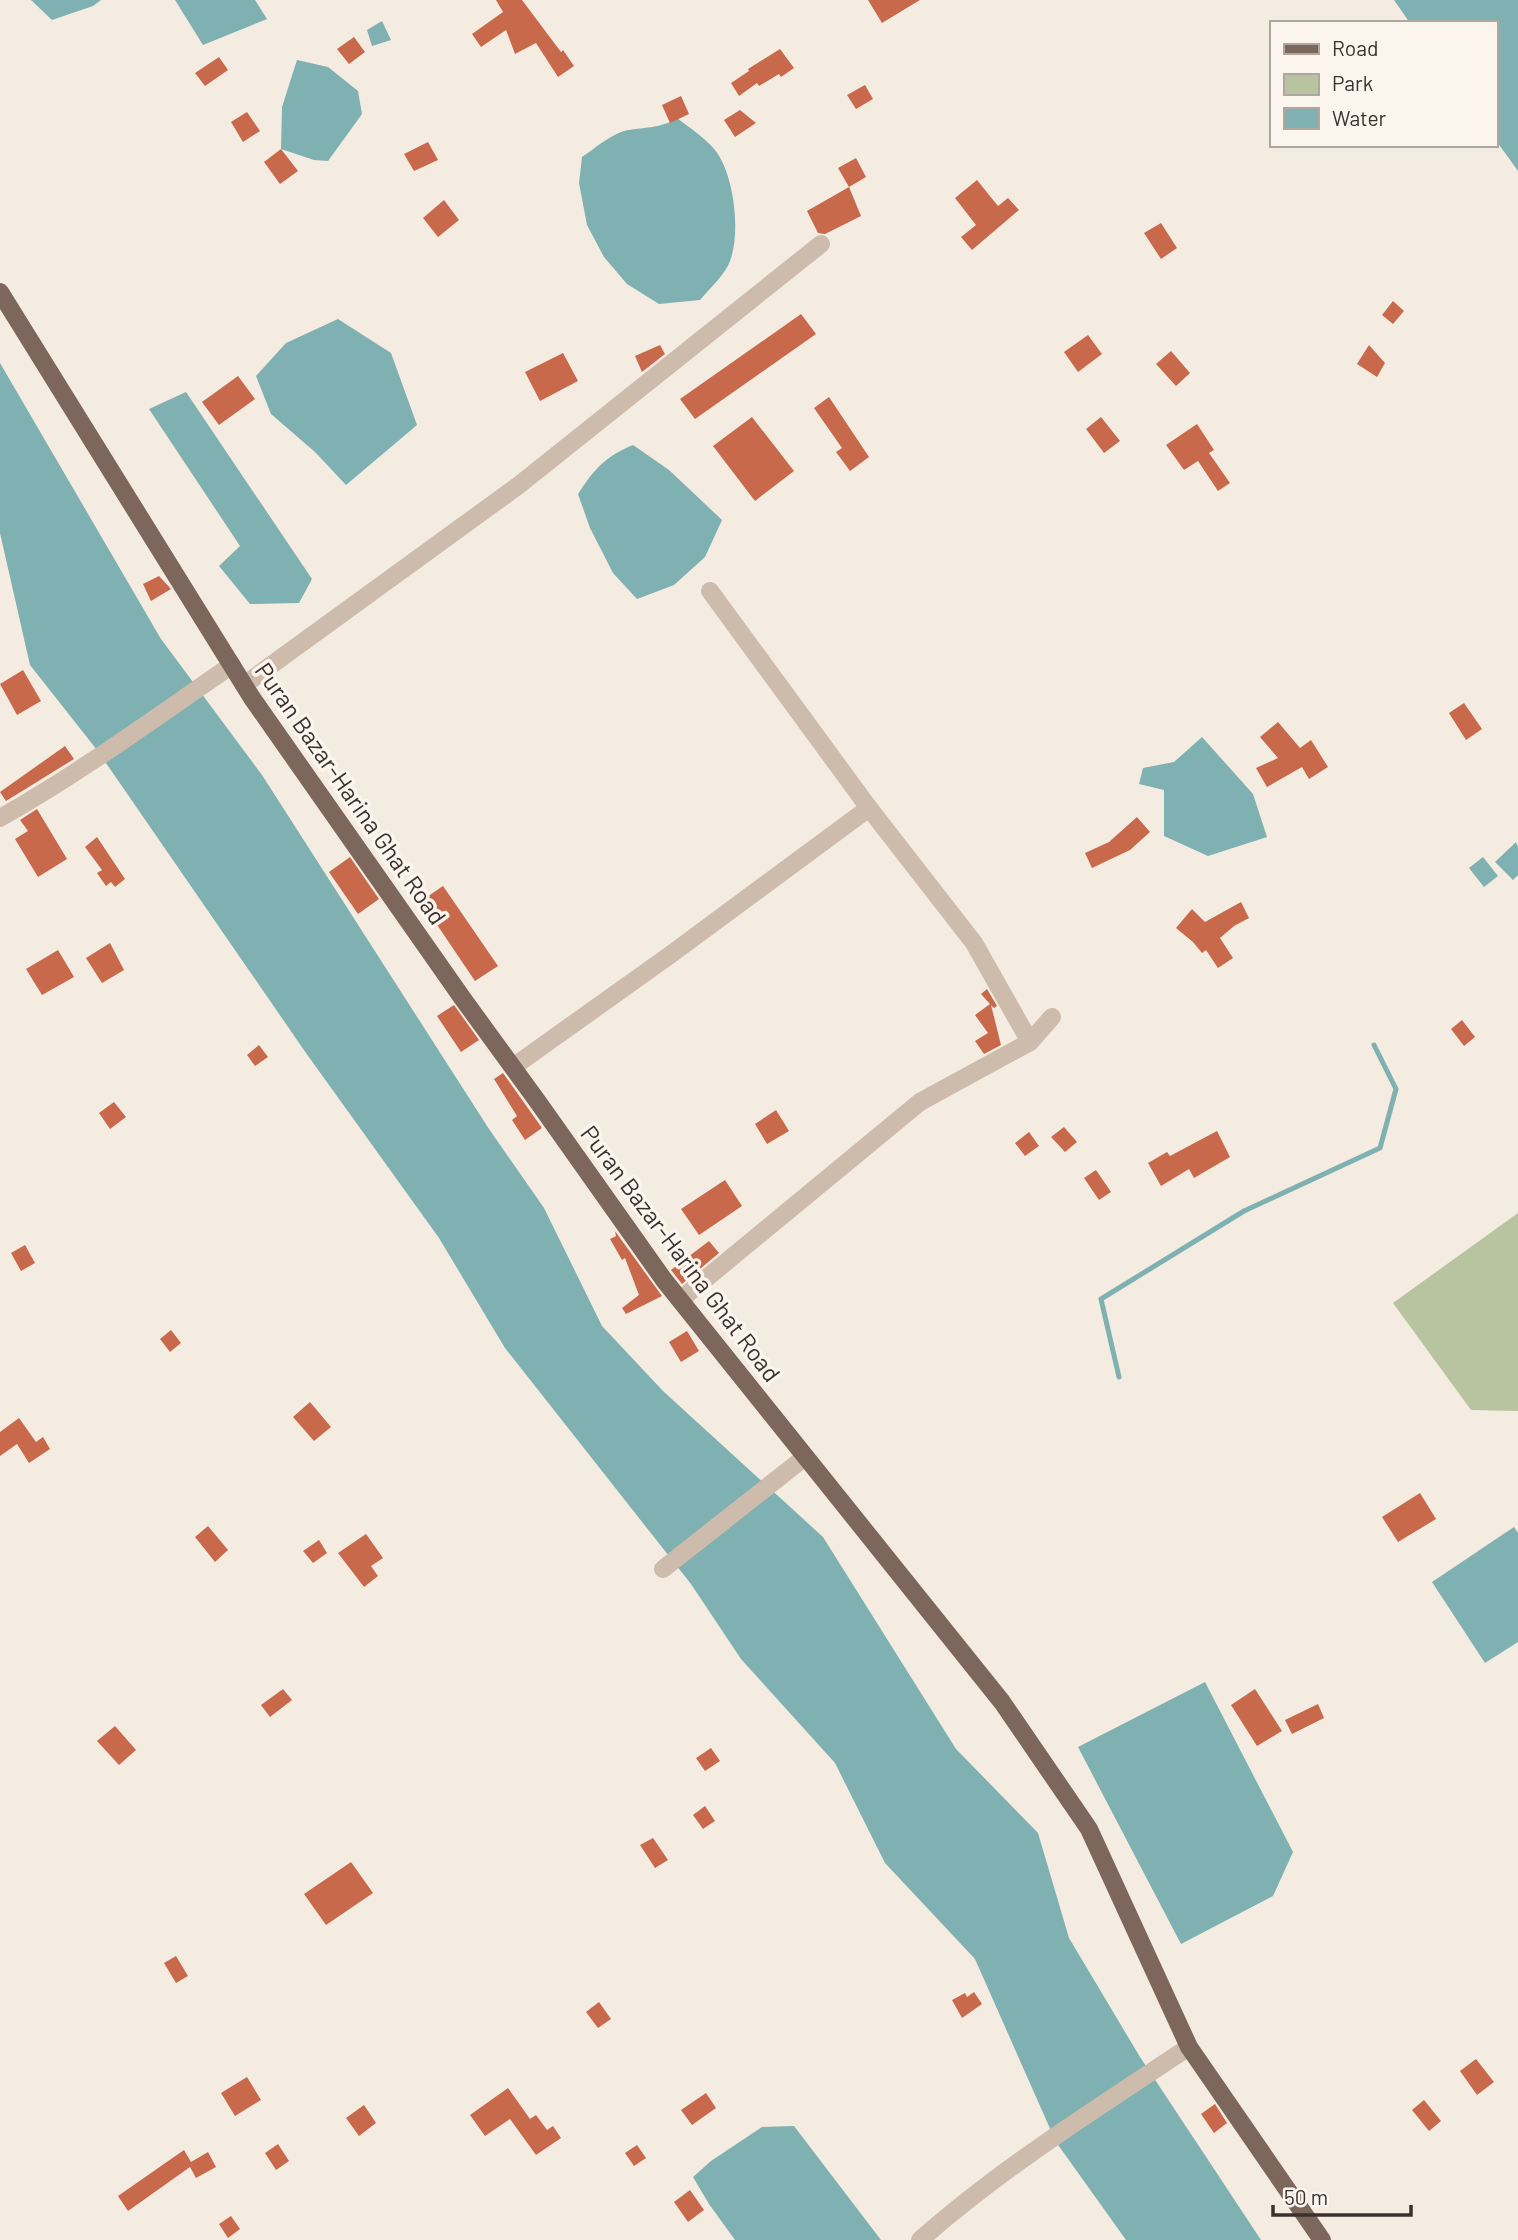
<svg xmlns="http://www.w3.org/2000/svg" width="1518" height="2240" viewBox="0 0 1518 2240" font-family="Barlow,sans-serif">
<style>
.green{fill:#b8c4a0}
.water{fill:#7fb0b2}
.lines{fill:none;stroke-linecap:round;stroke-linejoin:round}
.stream{stroke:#7fb0b2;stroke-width:5}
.building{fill:#c8694b}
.minor{stroke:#cdbbac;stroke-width:18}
.major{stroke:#7d675c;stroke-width:18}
.labels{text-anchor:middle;stroke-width:7;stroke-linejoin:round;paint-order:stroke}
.street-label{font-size:24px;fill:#3b302b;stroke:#fbf5ee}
</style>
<rect width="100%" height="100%" fill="#f4ebe1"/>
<!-- green -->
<polygon class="green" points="1518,1213 1518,1411 1471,1410 1393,1303"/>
<!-- water -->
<g class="water">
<polygon points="31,0 101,0 93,6 52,20"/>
<polygon points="175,0 255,0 267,19 203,45"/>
<polygon points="1394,0 1518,0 1518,171 1495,139 1495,23 1410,23"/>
<polygon points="382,21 391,40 372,46 367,30"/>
<polygon points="297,60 328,67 358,91 362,114 328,161 314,160 281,149 282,107"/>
<path d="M677,118C690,128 704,137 715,150C734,174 741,232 730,261C725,275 710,288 700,300L659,304L627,284L604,257L587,225L579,183L582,157C594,149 610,135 624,131C642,127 661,129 677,118Z"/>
<polygon points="338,319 391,353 417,425 346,485 315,452 271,414 256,376 286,343"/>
<polygon points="0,363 161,639 262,775 489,1129 544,1208 602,1326 663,1391 823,1537 956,1749 1038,1833 1069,1938 1140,2057 1261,2240 1126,2240 1056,2142 975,1959 885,1863 835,1763 741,1659 691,1584 505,1348 439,1238 306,1053 97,750 30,665 0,533"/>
<polygon points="186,392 312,579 299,603 250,604 219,566 240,546 149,409"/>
<path d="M633,445L669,470L722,520L705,557L674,585L637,599L613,573L590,528L578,494C594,469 606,456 633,445Z"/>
<polygon points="1202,737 1253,794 1267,837 1208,856 1164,836 1164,790 1139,784 1143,768 1174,762"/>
<polygon points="1516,842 1518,847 1518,875 1513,880 1495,862"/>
<polygon points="1483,857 1498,876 1484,887 1469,868"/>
<polygon points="1514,1527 1518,1533 1518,1642 1485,1663 1432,1582"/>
<polygon points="1205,1682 1293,1852 1273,1896 1181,1944 1078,1747"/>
<polygon points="794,2126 881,2240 735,2240 709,2204 693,2177 711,2161 762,2127"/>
</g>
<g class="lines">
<!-- stream -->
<polyline class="stream" points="1119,1377 1101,1299 1244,1211 1380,1148 1396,1089 1374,1045"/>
</g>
<!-- building -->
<g class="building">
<polygon points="496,0 522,0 561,52 563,50 574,66 558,77 536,43 515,54 506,30 481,47 472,34 503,12"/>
<polygon points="868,0 920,0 882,23"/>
<polygon points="354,37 365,52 349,64 337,49"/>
<polygon points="780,49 794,68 781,77 779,74 759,86 757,83 739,96 731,83 749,71 748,69"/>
<polygon points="219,57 228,70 205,86 195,73"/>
<polygon points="865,85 873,99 856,109 847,95"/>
<polygon points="681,96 689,114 670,123 662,105"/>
<polygon points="740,110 756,123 735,137 724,120"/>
<polygon points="247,112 260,131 243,142 231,122"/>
<polygon points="428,142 438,160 414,171 404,154"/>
<polygon points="281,149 298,171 280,184 264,162"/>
<polygon points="856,158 866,177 849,187 838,168"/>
<polygon points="977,180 998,206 1008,198 1019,210 972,250 961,237 976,225 955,198"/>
<polygon points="849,187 861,216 825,234 818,233 807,211"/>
<polygon points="444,200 459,220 438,237 423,218"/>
<polygon points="1161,223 1177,248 1161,259 1144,233"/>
<polygon points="1393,301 1404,311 1393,324 1382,315"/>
<polygon points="801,314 816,334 695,419 680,399"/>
<polygon points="1088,335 1102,354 1078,372 1064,352"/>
<polygon points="660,345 665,354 642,372 635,356"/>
<polygon points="1369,345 1385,363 1377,377 1357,364"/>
<polygon points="1171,351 1190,373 1176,386 1156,364"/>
<polygon points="563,353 578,381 540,401 525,372"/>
<polygon points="238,376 255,399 219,425 202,402"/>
<polygon points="829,397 869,457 850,471 836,452 842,448 814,408"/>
<polygon points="752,417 794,471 755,501 713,446"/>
<polygon points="1101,417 1120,441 1104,453 1086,429"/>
<polygon points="1197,424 1214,450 1209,453 1230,483 1218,491 1198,461 1184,470 1166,445"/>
<polygon points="159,576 171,589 151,601 143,584"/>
<polygon points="23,670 41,701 17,715 0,684"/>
<polygon points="1464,703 1482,729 1466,740 1449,713"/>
<polygon points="1278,722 1300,748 1311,740 1328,767 1309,779 1302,767 1267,787 1256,768 1278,758 1260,737"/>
<polygon points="65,746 74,759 6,801 0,792"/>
<polygon points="37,809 67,859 38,877 15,839 28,831 20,820"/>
<polygon points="1137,817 1150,832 1130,850 1092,868 1085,853 1109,842"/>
<polygon points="97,837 125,879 115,887 111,882 106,886 97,873 102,870 85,847"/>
<polygon points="350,857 379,899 358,914 329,872"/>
<polygon points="443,886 498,966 475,981 421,901"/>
<polygon points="1241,902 1249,918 1234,926 1220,938 1233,958 1218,968 1206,950 1202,953 1193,942 1176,928 1192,909 1205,922"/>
<polygon points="110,943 124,970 102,983 86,958"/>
<polygon points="58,950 74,977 42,995 26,969"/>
<polygon points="987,989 997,1006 994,1008 991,1005 1001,1045 984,1054 975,1041 988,1033 975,1015 990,1004 981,994"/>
<polygon points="454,1005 479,1040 461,1052 437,1016"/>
<polygon points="1462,1020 1475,1037 1464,1046 1451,1029"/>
<polygon points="259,1045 268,1057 255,1066 247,1055"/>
<polygon points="503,1073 542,1128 525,1140 512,1120 517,1116 494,1079"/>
<polygon points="114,1102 126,1117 110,1129 99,1113"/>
<polygon points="776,1110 789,1131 767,1144 755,1124"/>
<polygon points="1064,1127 1077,1142 1065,1152 1051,1137"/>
<polygon points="1217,1131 1230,1157 1194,1178 1189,1169 1161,1186 1148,1163 1167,1152 1170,1156"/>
<polygon points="1029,1132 1039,1146 1025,1156 1015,1143"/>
<polygon points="1096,1170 1111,1192 1099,1200 1084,1178"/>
<polygon points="725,1180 742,1206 699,1235 681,1209"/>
<polygon points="615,1231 662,1296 626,1314 622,1308 639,1295 625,1258 622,1260 610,1239 616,1236"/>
<polygon points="709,1241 719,1253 682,1284 671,1270"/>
<polygon points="25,1245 35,1263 21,1271 11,1253"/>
<polygon points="171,1330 181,1343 170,1352 160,1339"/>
<polygon points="687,1331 699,1351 681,1362 669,1342"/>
<polygon points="310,1402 331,1427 314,1441 293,1417"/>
<polygon points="19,1418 36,1442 43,1437 50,1449 29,1463 17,1444 0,1456 0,1432"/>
<polygon points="1420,1493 1436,1519 1398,1542 1382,1517"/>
<polygon points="208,1526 228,1550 215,1562 195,1537"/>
<polygon points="366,1534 383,1558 371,1566 378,1576 364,1587 338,1553"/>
<polygon points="319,1540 327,1553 313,1563 303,1551"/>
<polygon points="283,1689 292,1700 270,1717 261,1705"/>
<polygon points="1255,1689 1282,1731 1257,1746 1231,1705"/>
<polygon points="1318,1704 1324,1718 1292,1734 1285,1720"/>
<polygon points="115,1726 136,1750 119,1765 97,1741"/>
<polygon points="711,1748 720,1761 705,1771 696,1758"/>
<polygon points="705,1806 715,1821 703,1829 693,1815"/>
<polygon points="653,1838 668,1860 655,1868 640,1845"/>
<polygon points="351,1862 373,1893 326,1925 304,1894"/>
<polygon points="176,1956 188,1976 176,1983 164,1963"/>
<polygon points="974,1992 982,2004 962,2018 952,2000 965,1993 967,1997"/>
<polygon points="599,2002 611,2019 598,2028 586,2012"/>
<polygon points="1476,2059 1494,2082 1477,2095 1460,2071"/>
<polygon points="247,2077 261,2100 235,2116 221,2093"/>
<polygon points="508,2088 530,2119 536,2115 547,2130 553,2126 561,2138 536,2155 510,2119 485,2136 470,2115"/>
<polygon points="706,2093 716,2108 692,2125 681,2110"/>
<polygon points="1424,2100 1441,2121 1429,2131 1412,2110"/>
<polygon points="1215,2104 1227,2123 1214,2133 1201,2114"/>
<polygon points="364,2105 376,2123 359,2136 346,2118"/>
<polygon points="278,2144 289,2161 276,2170 265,2153"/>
<polygon points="637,2145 646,2158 634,2166 625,2153"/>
<polygon points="184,2150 191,2162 208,2152 216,2167 196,2178 190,2167 128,2211 118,2196"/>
<polygon points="690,2190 704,2210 688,2222 674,2202"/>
<polygon points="231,2216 240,2229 228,2238 219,2224"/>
</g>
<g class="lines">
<!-- minor -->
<g class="minor">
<polyline points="710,591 869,808 974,943 1030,1042"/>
<polyline points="244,685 519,485 821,244"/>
<path d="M0,818C80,773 156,717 232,665"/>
<polyline points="513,1067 670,955 869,808"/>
<polyline points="680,1300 920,1102 1030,1042 1052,1017"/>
<polyline points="663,1569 805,1457"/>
<path d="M920,2240C1003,2167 1097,2108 1189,2047"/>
</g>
<!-- major -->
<polyline class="major" points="0,292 252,698 463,999 538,1102 664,1280 1002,1702 1089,1829 1189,2047 1322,2240"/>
</g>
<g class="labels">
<!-- street labels -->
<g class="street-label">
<text transform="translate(350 794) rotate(55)" y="8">Puran Bazar-Harina Ghat Road</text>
<text transform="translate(680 1254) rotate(53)" y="8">Puran Bazar-Harina Ghat Road</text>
</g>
</g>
<!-- legend -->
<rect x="1270" y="21" width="228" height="126" fill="#fbf5ee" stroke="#aea6a0" stroke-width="2"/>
<rect x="1284" y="44" width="35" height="10" fill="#7d675c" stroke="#aea6a0" stroke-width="2"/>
<text x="1332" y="56" font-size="21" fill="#3b302b">Road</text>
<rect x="1284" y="74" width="35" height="21" fill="#b8c4a0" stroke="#aea6a0" stroke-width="2"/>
<text x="1332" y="91" font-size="21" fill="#3b302b">Park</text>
<rect x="1284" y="108" width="35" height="21" fill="#7fb0b2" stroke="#aea6a0" stroke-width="2"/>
<text x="1332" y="126" font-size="21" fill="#3b302b">Water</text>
<!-- scale -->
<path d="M1273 2205v10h138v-10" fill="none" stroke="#3b302b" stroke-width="3.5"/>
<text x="1284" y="2205" font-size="21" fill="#3b302b" stroke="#fbf5ee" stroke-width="5" paint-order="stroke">50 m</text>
</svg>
